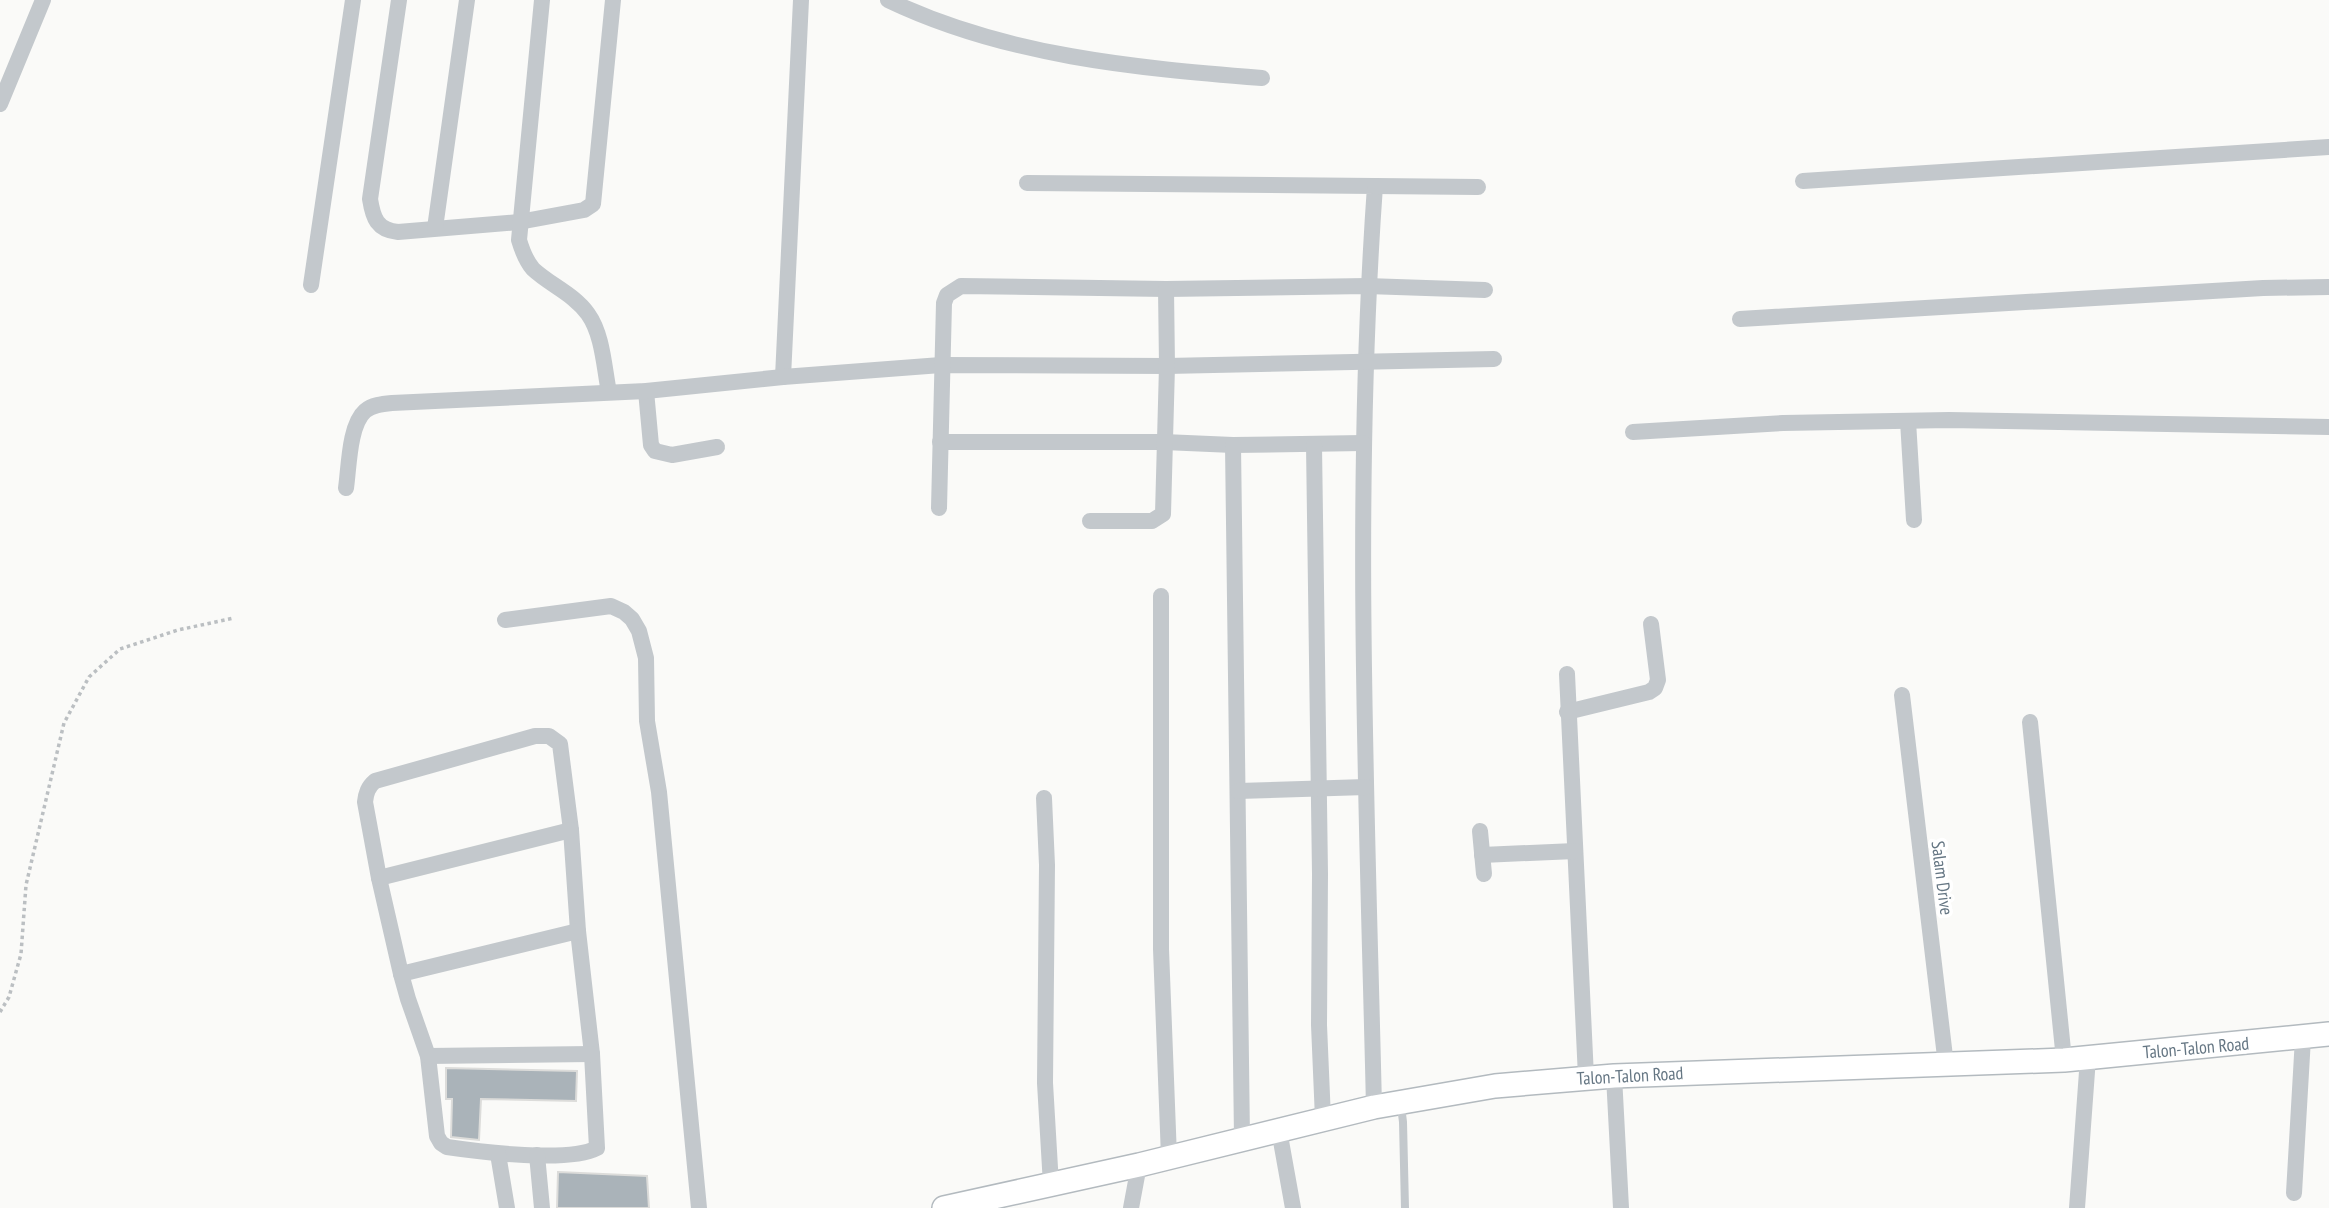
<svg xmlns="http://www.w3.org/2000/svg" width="2329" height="1208" viewBox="0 0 2329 1208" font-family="'PT Sans Narrow',sans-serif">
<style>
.building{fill:#aab3b9;stroke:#dcdcda;stroke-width:2}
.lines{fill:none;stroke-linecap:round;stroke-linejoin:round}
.secondary-casing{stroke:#b3babf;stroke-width:26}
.path{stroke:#bbbfc2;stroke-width:3.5;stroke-dasharray:3.5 3.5;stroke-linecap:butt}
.lane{stroke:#c3c8cc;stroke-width:8}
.street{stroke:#c3c8cc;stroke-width:16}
.secondary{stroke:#fff;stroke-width:23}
.labels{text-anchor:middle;stroke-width:7;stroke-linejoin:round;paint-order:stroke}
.street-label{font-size:18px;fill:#657683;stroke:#fff}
</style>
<rect width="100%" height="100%" fill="#fafaf8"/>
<!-- building -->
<g class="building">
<polygon points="446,1068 577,1071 576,1101 481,1099 479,1140 451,1137 452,1099 446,1099"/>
<polygon points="558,1172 647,1176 649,1208 557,1208"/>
</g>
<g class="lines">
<!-- secondary casing -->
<g class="secondary-casing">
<polyline id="secondary" points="944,1208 1139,1165 1374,1107 1495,1086 1614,1076 2064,1060 2329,1034"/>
</g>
<!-- path -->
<polyline class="path" points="0,1012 9,997 21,954 26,885 64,723 89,677 120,649 178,630 234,618"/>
<!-- lane -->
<polyline class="lane" points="1401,1106 1403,1122 1405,1208"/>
<!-- street -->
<g class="street">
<path d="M399,0L370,199C373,218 377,230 398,232L519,222L584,210L593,204L613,0"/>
<path d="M542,0L519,240C522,250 526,261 533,269C550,285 574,294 588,314C603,335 604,368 609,392"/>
<path d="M888,0C1005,56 1135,68 1262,78"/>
<polyline points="0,104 43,0"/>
<polyline points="1803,181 2329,147"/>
<path d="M1027,183L1375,186C1353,493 1367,801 1374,1107"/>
<polyline points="1375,186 1478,187"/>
<polyline points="435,228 467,0"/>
<polyline points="311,285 353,0"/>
<polyline points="1740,319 2263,288 2329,287"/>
<polyline points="783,377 801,0"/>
<polyline points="646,391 651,445 655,451 672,455 717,447"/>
<polyline points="1908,421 1914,520"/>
<polyline points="1633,432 1783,423 1949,420 2329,427"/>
<polyline points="940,442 1164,442 1233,445 1363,443"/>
<polyline points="1233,445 1242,1138"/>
<polyline points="1314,445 1320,874 1319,1025 1323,1119"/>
<path d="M346,488C349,468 349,425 365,411C372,405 382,404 392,403L646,391L783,377L941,365L1167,366L1494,359"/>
<polyline points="939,508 944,303 947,295 961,286 1166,289 1367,286 1485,290"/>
<polyline points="1090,521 1152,521 1163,514 1167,366 1166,289"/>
<polyline points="1161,596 1161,949 1169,1157"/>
<polyline points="505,620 611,606 624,612 632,619 639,631 646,658 647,721 659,792 699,1208"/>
<polyline points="1567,674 1586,1077"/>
<polyline points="1902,695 1946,1065"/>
<polyline points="1567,712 1649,692 1655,688 1658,680 1651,624"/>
<polyline points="2030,722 2064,1060"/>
<path d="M535,736H549L560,744L571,830L578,931L592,1054L597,1148C569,1163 481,1152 447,1147L441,1143L437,1136L428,1056L408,999L401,974L379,878L365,802C366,793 368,787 375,781Z"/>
<polyline points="1238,791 1366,787"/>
<polyline points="1044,798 1047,865 1045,1083 1051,1185"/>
<polyline points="1480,831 1484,874"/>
<polyline points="1482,855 1575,851"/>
<polyline points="379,878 571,830"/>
<polyline points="401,974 578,931"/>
<polyline points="428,1056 592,1054"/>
<polyline points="1614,1076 1621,1208"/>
<polyline points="1279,1130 1293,1208"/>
<polyline points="498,1154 507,1208"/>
<polyline points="537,1155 542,1208"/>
<polyline points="2294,1193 2303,1038"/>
<polyline points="1131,1208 1139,1165"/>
<polyline points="2077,1208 2088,1058"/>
</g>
<!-- secondary -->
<use href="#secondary" class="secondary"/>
</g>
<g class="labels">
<!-- street labels -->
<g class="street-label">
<text transform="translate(1942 878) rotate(83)" y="6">Salam Drive</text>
<text transform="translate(2196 1048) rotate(-5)" y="6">Talon-Talon Road</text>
<text transform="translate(1630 1076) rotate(-3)" y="6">Talon-Talon Road</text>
</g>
</g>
</svg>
